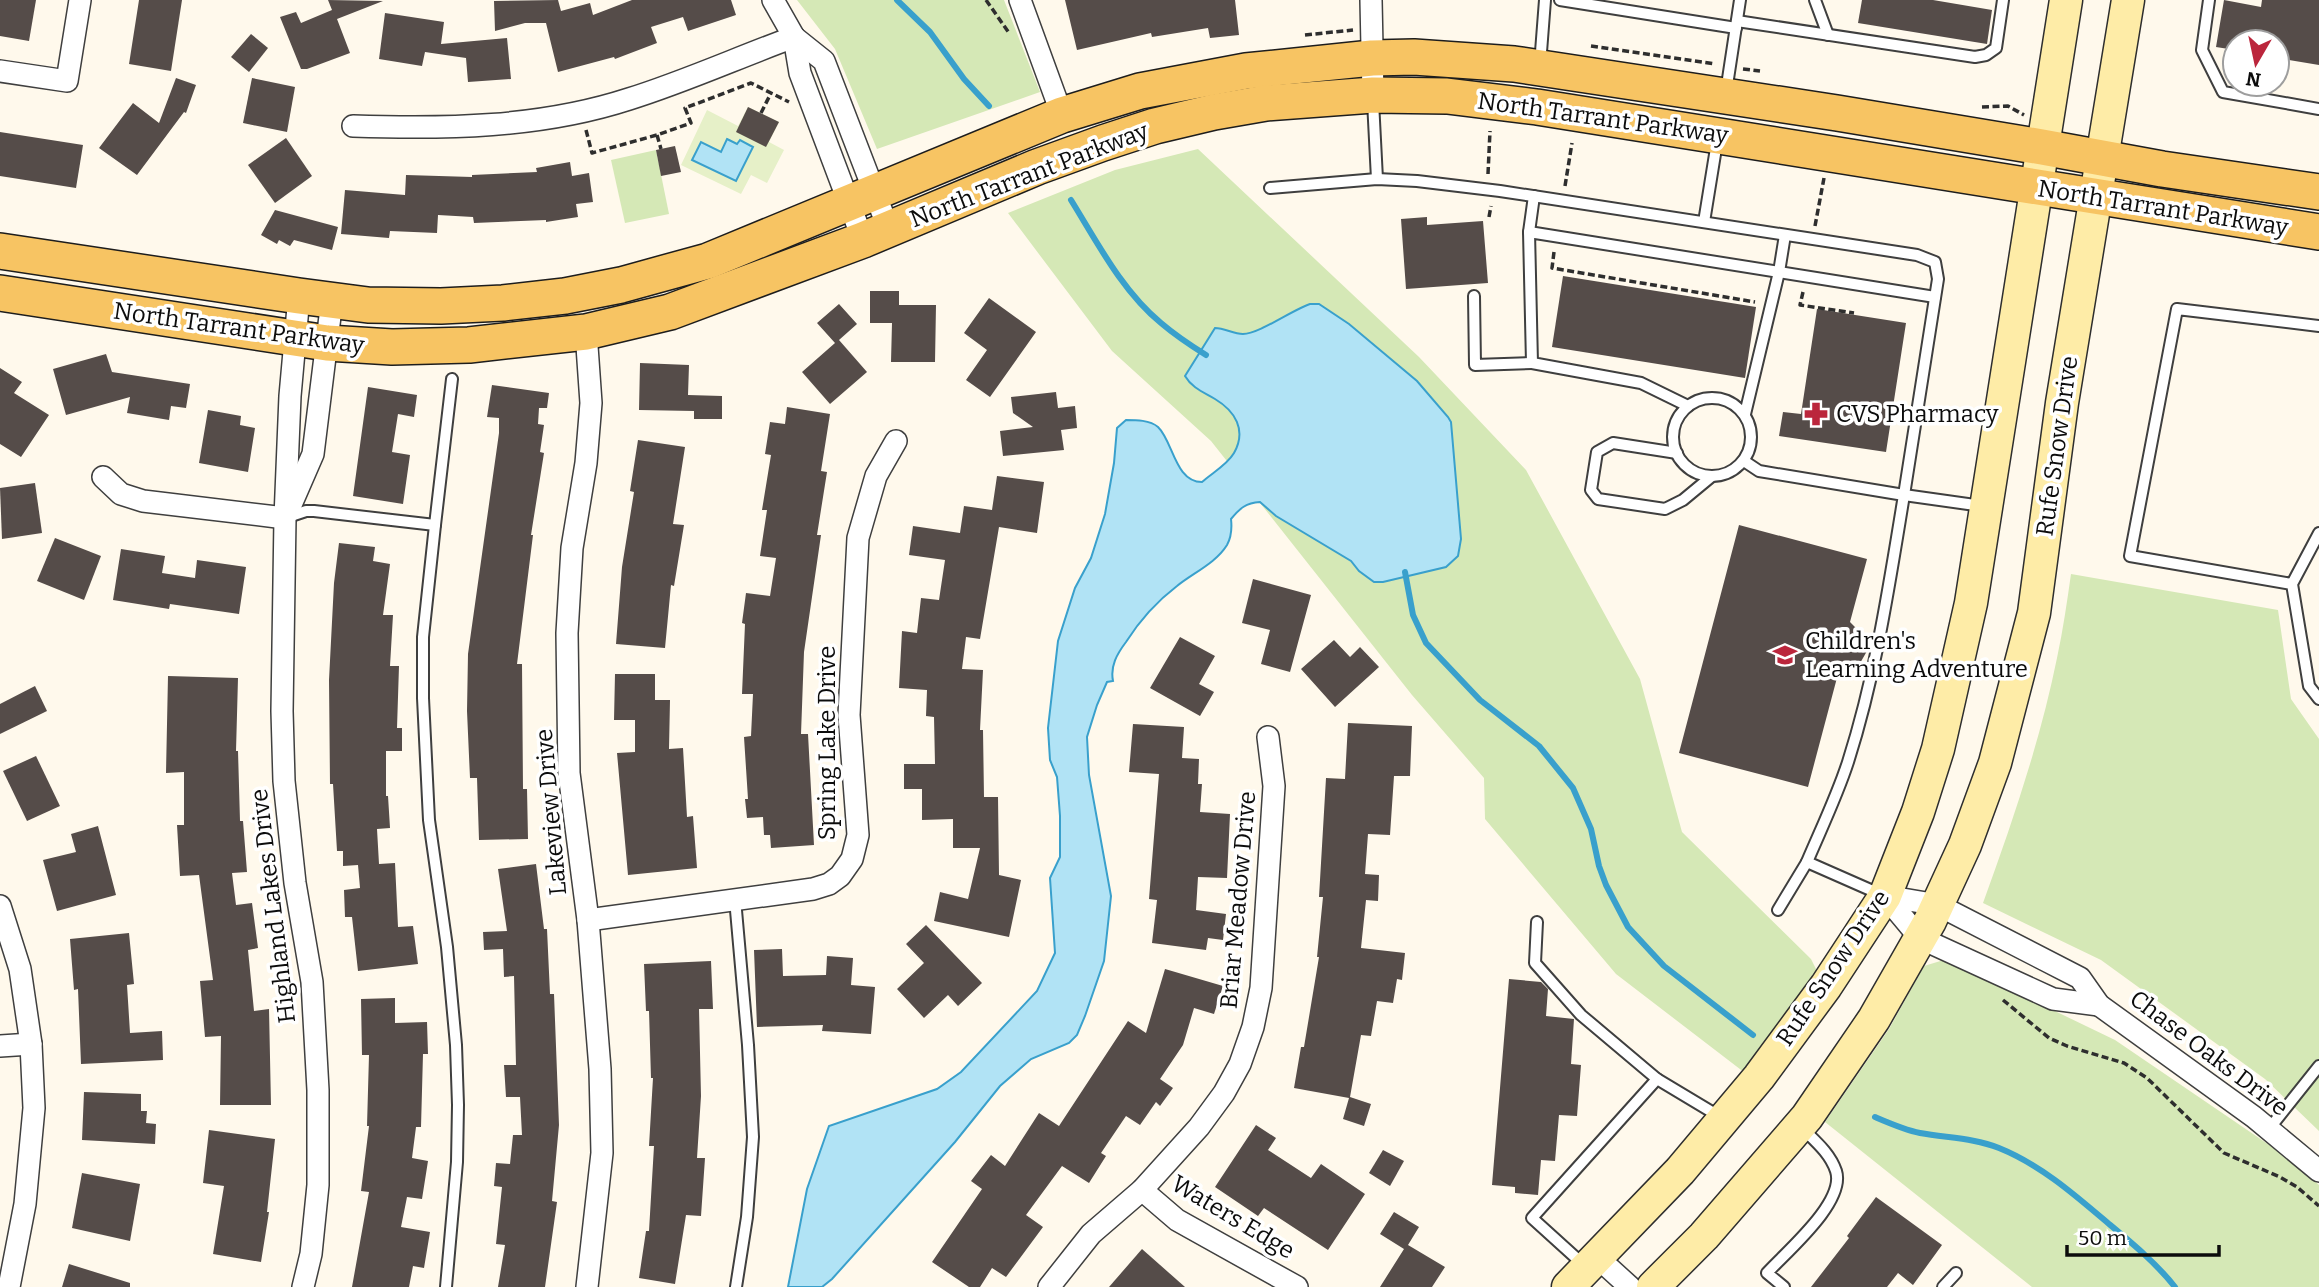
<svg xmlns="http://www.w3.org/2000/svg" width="2319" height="1287" viewBox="0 0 2319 1287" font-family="Bitter,serif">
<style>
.green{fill:#d5e8b6}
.pitch{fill:#e6f0c8}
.water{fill:#b1e3f5;stroke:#39a0cc;stroke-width:2}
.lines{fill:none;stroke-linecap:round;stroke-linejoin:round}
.stream{stroke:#39a0cc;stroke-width:6}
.building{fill:#554c49}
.service-casing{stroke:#3f3f3f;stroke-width:14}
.minor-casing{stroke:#3f3f3f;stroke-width:24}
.secondary-casing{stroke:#2e2e2e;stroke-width:35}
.primary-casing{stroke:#1d1d1d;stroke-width:38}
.path{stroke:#2e2e2e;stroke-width:3.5;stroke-dasharray:7 3.5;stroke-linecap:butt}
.service{stroke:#fff;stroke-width:10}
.minor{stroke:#fff;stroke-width:21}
.secondary{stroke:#feeca7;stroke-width:32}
.primary{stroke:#f7c463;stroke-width:35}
.labels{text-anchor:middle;stroke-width:7;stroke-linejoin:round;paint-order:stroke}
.street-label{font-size:24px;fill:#0c0c0c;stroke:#fff}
.poi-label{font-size:24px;fill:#0c0c0c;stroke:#fff;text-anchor:start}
</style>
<rect width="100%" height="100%" fill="#fff9ec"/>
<!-- green -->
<g class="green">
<polygon points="797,0 1004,0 1040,92 877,149 835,49"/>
<polygon points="1198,149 1419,357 1526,470 1640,679 1682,832 1811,959 1819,975 1749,1076 1616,974 1485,819 1484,778 1412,695 1211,441 1112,351 1008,213 1115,170"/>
<polygon points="656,150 669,214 625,223 611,160"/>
<path d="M2071,574L2278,610L2291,699L2319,739V1131L2265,1079L2101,960L1983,903C2012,823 2040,742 2057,658C2063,630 2067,602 2071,574Z"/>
<polygon points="1947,959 2115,1040 2297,1164 2319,1185 2319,1287 2032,1287 1825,1122 1889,1029 1924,966"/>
</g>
<!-- pitch -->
<polygon class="pitch" points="748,107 779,122 769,142 784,150 767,183 751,175 741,194 681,165 707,110 738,126"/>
<!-- water -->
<g class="water">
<polygon points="727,139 737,144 740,140 753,147 736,181 692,160 701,142 721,152"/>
<path d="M1310,304H1319L1349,324L1417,381L1448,417L1451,422L1461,539L1458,556L1446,567L1383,582H1374L1359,571L1351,561L1276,516L1260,502C1246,503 1240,508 1231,519C1232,528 1232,536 1227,545C1216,563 1193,573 1177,586C1156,602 1140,620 1126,642C1117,654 1110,666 1113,681L1107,682L1097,705L1087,737L1089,775L1111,896L1104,961L1085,1016L1077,1035L1069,1043L1031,1059L1000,1086L955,1142L832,1279L822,1287H788L807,1189L829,1126L937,1089L961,1072L1037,991L1055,953L1050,878L1060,857V816L1057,777L1050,760L1048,728L1058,641L1075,588L1091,558L1105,514L1114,463L1117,428L1126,420C1136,420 1150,420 1158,427C1173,441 1175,482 1202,482C1212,473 1227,465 1234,453C1247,430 1235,411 1215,399C1203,392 1192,388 1185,376L1215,328C1225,328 1233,334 1243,334C1259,334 1292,310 1310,304Z"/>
</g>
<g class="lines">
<!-- stream -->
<g class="stream">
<polyline points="897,0 930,32 964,79 989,106"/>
<path d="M1071,200C1097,242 1122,291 1161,323C1175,335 1190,345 1206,355"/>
<polyline points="1405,572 1413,615 1426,643 1480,700 1539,746 1573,788 1591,829 1599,866 1606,885 1628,927 1664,966 1753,1035"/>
<path d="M1875,1117C1889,1123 1905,1130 1920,1133C1947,1138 1974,1138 1999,1148C2041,1165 2075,1195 2109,1224C2133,1244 2156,1263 2175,1287"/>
</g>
</g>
<!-- building -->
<g class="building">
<polygon points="0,0 36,0 29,41 0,36"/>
<polygon points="139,0 182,0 171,71 129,64"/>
<polygon points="328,0 383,1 337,19 350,53 307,69 301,69 280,17 296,12 301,23 332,10"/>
<polygon points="558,0 561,11 590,3 593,15 632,0 731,0 736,15 688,31 683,17 651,27 657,43 615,59 614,57 558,72 546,23 525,23 495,31 494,1"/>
<polygon points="1065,0 1235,0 1239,35 1210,38 1208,28 1152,37 1151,33 1077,50"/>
<polygon points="1862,0 1933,0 1992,10 1987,44 1858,23"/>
<polygon points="2224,0 2261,7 2262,0 2319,0 2319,65 2277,58 2277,42 2235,42 2235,50 2216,47"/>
<polygon points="385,13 444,22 441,44 507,38 511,79 468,82 466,58 425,52 422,66 379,59"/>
<polygon points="251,34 268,48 249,72 231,57"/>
<polygon points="176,78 196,85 186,113 184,112 137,175 99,148 133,103 159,123"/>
<polygon points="252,78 295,87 287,132 243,123"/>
<polygon points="748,107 779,122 766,147 736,132"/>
<polygon points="0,132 83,145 76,188 0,176"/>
<polygon points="286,138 312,176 275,203 248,165"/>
<polygon points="675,146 681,172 661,176 656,150"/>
<polygon points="570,162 572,176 589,173 593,202 576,204 578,217 546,222 546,220 474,223 473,217 438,215 437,233 390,231 389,238 341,234 345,190 405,195 406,175 472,177 472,175 537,172 536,168"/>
<polygon points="275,210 338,227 332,250 294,240 290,246 279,240 277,244 261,235"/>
<polygon points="1427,217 1427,225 1483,221 1488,283 1406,289 1401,219"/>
<polygon points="1563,276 1756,307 1745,378 1552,347"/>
<polygon points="870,291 899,291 899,305 936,305 935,362 891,362 892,323 870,323"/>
<polygon points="989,298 1036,332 990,397 966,380 987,350 964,333"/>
<polygon points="839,304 857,324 839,340 867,372 830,404 802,372 835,343 817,323"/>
<polygon points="1817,309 1906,323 1886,452 1779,436 1783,412 1801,414"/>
<polygon points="106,354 112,372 190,384 186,408 171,406 169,420 127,413 130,397 66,415 53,369"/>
<polygon points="640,363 689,365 688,395 722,396 722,419 694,419 694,411 639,410"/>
<polygon points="0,368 22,382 14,393 49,415 21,457 0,444"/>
<polygon points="492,385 549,393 547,408 539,408 538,424 544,425 540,452 544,453 531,535 533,535 517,664 522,664 523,789 527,789 528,839 479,840 477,778 470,778 467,711 468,654 499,433 499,418 487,417"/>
<polygon points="368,387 417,395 414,417 398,414 392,452 410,455 403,504 353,496"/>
<polygon points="1056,392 1058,408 1075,406 1077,428 1061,430 1064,450 1003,456 1000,431 1033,427 1013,413 1011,397"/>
<polygon points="787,407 830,414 821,471 827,472 817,535 821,535 804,652 801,734 808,734 814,845 771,848 770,835 764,835 763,817 747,818 745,799 748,799 744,737 751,736 753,694 742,694 745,624 742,623 746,593 770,596 776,558 760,556 767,510 762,510 771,455 765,454 770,422 785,424"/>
<polygon points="208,410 241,416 240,425 255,428 248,472 199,463"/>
<polygon points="638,440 685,447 673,524 684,525 674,586 671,585 665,648 616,644 622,567 634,492 630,491"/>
<polygon points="997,476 1044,482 1037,533 999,527 980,639 966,637 962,669 983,670 980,730 983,730 984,797 998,797 999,875 1021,880 1009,937 934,921 940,892 968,899 980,848 953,848 953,819 922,820 922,789 904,789 904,764 935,764 934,717 926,716 927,690 899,688 902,631 917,633 921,598 939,600 945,560 909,555 913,526 960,533 964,506 992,510"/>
<polygon points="35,483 42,533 2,539 0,488"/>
<polygon points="1739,525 1867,559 1850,622 1863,635 1867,651 1859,665 1838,674 1808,787 1679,753"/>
<polygon points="55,538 101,556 84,600 37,581"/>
<polygon points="339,543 375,547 373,561 390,564 383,615 393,615 390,666 399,666 397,728 402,728 402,751 386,751 386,796 388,796 390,828 377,829 379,864 395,863 398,927 413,926 418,964 358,971 352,917 345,917 344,890 360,888 358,865 343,866 343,851 337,851 333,784 330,784 329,680 334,583"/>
<polygon points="121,549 165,556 162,573 195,578 197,560 246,567 239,614 170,604 169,609 113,600"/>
<polygon points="1253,579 1311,595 1290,672 1261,664 1270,630 1242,623"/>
<polygon points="1180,637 1215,656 1199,684 1214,692 1200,716 1150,688"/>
<polygon points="1334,640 1350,657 1360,647 1379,667 1335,707 1301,669"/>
<polygon points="615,674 655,674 655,700 670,700 669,749 683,748 687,817 693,816 697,868 628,875 617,753 635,752 635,720 614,720"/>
<polygon points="168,676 238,678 236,751 238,751 240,821 243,821 247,872 232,873 236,905 252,903 258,948 248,950 254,1011 269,1009 271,1105 220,1105 221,1036 205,1037 200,981 213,980 199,875 180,876 177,825 184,825 184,772 166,773"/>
<polygon points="35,686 47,711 0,734 0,704"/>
<polygon points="1348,723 1412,726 1410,776 1394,776 1390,835 1368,834 1365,874 1379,875 1378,901 1366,900 1361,948 1405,953 1402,980 1397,979 1393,1003 1377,1001 1371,1036 1361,1035 1350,1097 1371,1104 1364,1126 1343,1119 1349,1098 1294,1088 1301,1047 1304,1047 1319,957 1317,957 1323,897 1319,897 1326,778 1345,779"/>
<polygon points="1133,724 1184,727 1182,758 1199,759 1198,784 1202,784 1200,812 1230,814 1227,878 1198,877 1196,910 1226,914 1223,940 1208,938 1206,950 1152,943 1157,900 1149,899 1159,774 1129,772"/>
<polygon points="36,756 60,806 27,821 3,771"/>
<polygon points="98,826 116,895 57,911 43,860 76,852 71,834"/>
<polygon points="536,864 544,929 547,929 550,994 554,994 559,1125 552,1201 557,1202 545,1287 498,1287 505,1245 496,1244 502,1187 494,1186 496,1163 510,1164 513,1135 522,1135 520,1097 506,1097 504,1065 516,1065 514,976 504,977 503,949 484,950 483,932 507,931 498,869"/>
<polygon points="926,925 982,983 958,1006 948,995 924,1018 897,989 924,963 906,944"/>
<polygon points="129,933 134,984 127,985 130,1033 162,1031 163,1060 81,1064 78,989 74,990 70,939"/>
<polygon points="782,949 783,976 826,975 827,956 853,958 851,985 875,987 871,1034 822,1031 823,1025 757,1027 754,950"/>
<polygon points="711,961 713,1009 699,1009 701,1096 697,1158 705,1158 701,1216 686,1215 675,1284 639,1278 646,1231 649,1231 654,1146 649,1146 653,1078 651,1078 649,1011 646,1011 644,964"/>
<polygon points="1165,969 1223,986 1214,1014 1194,1008 1183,1045 1160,1079 1173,1088 1160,1106 1156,1102 1140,1125 1126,1116 1101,1153 1106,1156 1089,1183 1062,1166 1026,1215 1043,1227 1006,1277 992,1268 980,1287 969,1287 932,1262 982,1189 971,1181 991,1155 1005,1166 1039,1113 1059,1126 1128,1021 1146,1033"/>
<polygon points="1509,979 1541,982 1548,989 1546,1016 1574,1019 1571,1064 1581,1065 1577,1116 1559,1115 1555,1161 1541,1160 1538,1195 1515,1193 1515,1187 1492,1185"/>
<polygon points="395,998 395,1023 427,1022 428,1054 423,1054 421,1127 416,1127 412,1158 428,1161 422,1199 407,1197 401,1227 430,1232 424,1268 413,1266 409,1287 352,1287 369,1192 361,1191 369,1126 367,1126 369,1055 362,1055 361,999"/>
<polygon points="84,1092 141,1094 141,1111 147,1111 146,1123 156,1124 155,1144 82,1140"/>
<polygon points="1256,1125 1276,1138 1268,1150 1311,1178 1321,1164 1365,1194 1328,1250 1264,1208 1258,1216 1215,1187"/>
<polygon points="209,1130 275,1139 267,1212 269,1212 261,1262 213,1254 224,1186 203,1183"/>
<polygon points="1383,1150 1404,1161 1390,1186 1369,1173"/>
<polygon points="82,1173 140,1184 130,1241 72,1228"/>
<polygon points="1876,1197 1942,1245 1913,1285 1898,1273 1887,1287 1811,1287 1849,1238 1847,1236"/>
<polygon points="1394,1212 1419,1227 1408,1245 1445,1267 1432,1287 1380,1287 1404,1249 1380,1234"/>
<polygon points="1142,1249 1185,1287 1109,1287"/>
<polygon points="69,1264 130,1283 130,1287 62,1287"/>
</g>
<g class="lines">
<!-- service casing -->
<g class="service-casing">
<g id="service">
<polyline points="1560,0 1736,28"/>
<polyline points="1815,0 1828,35"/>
<polyline points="2209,0 2202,50 2223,92 2319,109"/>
<polyline points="1737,21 1975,57 1986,55 1996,48 2003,0"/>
<polyline points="1540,65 1545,0"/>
<polyline points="1726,92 1740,0"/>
<polyline points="1373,101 1377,179"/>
<polyline points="1270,188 1377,179 1417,181 1500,191 1917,255 1935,262 1938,279 1904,495 1982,506"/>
<polyline points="1704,222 1717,142"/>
<polyline points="1529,232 1534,196"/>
<polyline points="1474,296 1475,365 1532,363"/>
<circle cx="1712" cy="437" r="39"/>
<polyline points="1688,406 1641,383 1532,363 1529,232 1935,297"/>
<polyline points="1745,414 1779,272 1785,235"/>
<polyline points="1677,453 1613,443 1597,452 1591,490 1598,499 1665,509 1683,500 1712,476"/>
<path d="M1744,461L1759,471L1904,495C1889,586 1876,674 1848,762C1837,796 1821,829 1807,862L1882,895"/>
<polyline points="285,518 306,511 314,511 435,525 423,637 423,698 429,820 447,947 456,1045 458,1105 457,1162 446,1287"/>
<polyline points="435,525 452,379"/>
<polyline points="2319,533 2292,584 2309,686 2319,699"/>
<polyline points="2292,584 2130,556 2177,309 2319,326"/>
<polyline points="735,899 748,1045 753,1137 747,1217 736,1287"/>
<polyline points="1778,910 1807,862"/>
<polyline points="1537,922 1535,963 1581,1015 1657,1079 1722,1118"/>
<polyline points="2269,1129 2319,1066"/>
<polyline points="1585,1266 1532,1218 1657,1079"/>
<path d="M1784,1287L1767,1273C1786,1252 1846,1202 1836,1171C1830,1153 1815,1141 1802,1128"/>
<polyline points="1943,1287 1956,1273"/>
</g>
</g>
<!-- minor casing -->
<g class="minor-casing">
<g id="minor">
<polyline points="773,0 794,37 800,73 863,240"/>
<polyline points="1020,0 1062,115"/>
<polyline points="1371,0 1373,95"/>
<polyline points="794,37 824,61 889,230"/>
<polyline points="0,71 67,81 80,0"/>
<path d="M353,126C445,129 540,128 629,99C684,82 739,57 794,37"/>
<polyline points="299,296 290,396 285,518 282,711 284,781 295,883 312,982 318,1090 318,1185 311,1254 303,1287"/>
<polyline points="586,332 591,403 586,463 572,548 567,633 569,773 588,920 600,1069 602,1153 587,1287"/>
<polyline points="103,477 121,494 143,501 285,518"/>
<polyline points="290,507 313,454 332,300"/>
<polyline points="1885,896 1938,905 2080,978 2099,1005 2254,1117 2319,1171"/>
<polyline points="1885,896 1920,938 2053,999 2099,1005"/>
<polyline points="0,906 20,969 31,1044 34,1108 25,1204 9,1287"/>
<polyline points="588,920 813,889 829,884 840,876 852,859 858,835 849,715 858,538 876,476 896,441"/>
<polyline points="0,1046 31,1044"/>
<polyline points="1142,1190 1177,1220 1297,1287"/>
<polyline points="1597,1257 1630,1287"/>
<polyline points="1049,1287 1091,1234 1142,1190 1199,1127 1224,1093 1240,1064 1253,1027 1261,988 1274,786 1268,737"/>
</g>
</g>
<!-- secondary casing -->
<g class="secondary-casing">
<g id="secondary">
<polyline points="1568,1287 1680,1171 1759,1077 1826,986 1885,896 1918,812 1938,749 1971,603 2066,0"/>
<polyline points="1653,1287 1704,1236 1807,1117 1874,1019 1930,921 1965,845 1995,763 2034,613 2062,403 2128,0"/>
</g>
</g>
<!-- primary casing -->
<g class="primary-casing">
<g id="primary">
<polyline points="0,251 299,296 368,305 441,306 503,303 565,296 621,285 708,261 1062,115 1140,91 1246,71 1372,58 1414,57 1514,64 1837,113 2042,147 2162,169 2319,192"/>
<polyline points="0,293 327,343 392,347 469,345 586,332 670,312 863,240 1037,167 1103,143 1155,126 1214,112 1266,103 1373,95 1447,96 1537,107 2319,232"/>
</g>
</g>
<!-- path -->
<g class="path">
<polyline points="986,0 1009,33"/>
<polyline points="1305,35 1353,30"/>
<polyline points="1591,46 1715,64"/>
<polyline points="1743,69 1760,71"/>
<polyline points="1982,107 2008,106 2024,115"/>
<polyline points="761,113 771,93"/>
<polyline points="586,130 592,153 657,135 691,123 685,108 751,83 789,102"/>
<polyline points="657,135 661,149"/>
<polyline points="1488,174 1490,131"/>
<polyline points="1565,186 1572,143"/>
<polyline points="1489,217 1491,206"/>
<polyline points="1815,226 1824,178"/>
<polyline points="1554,252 1552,268 1755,302"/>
<polyline points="1803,292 1800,305 1854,313"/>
<polyline points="2003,1000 2049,1038 2067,1046 2124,1063 2147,1078 2224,1153 2280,1177 2297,1187 2319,1206"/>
</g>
<!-- service -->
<use href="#service" class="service"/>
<!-- minor -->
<use href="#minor" class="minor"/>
<!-- secondary -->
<use href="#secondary" class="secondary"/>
<!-- primary -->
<use href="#primary" class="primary"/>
</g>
<!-- icons -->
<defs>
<g id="pharmacy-bare" transform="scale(1.89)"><path d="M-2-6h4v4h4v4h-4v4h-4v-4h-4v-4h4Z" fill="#bb263c" stroke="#fff" stroke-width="2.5" paint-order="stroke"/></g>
<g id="school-bare" transform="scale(1.89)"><path d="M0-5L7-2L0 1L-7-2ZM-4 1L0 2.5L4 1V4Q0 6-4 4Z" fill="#bb263c" stroke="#fff" stroke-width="2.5" paint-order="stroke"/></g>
</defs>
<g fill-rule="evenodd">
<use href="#pharmacy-bare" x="1816" y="414"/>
<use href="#school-bare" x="1785" y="655"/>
</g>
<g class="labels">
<!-- street labels -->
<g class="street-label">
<text transform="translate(1603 118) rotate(8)" y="8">North Tarrant Parkway</text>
<text transform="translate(1029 175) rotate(-21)" y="8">North Tarrant Parkway</text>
<text transform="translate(2163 208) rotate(9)" y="8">North Tarrant Parkway</text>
<text transform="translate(239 328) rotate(8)" y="8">North Tarrant Parkway</text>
<text transform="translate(2057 446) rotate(-82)" y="8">Rufe Snow Drive</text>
<text transform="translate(827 743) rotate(-90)" y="8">Spring Lake Drive</text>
<text transform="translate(551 812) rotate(-95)" y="8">Lakeview Drive</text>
<text transform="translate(1238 900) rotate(-85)" y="8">Briar Meadow Drive</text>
<text transform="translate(273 906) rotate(-97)" y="8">Highland Lakes Drive</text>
<text transform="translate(1833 968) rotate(-56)" y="8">Rufe Snow Drive</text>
<text transform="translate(2209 1053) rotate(37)" y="8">Chase Oaks Drive</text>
<text transform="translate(1233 1217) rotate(31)" y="8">Waters Edge</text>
</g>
<!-- poi labels -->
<g class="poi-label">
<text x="1836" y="422">CVS Pharmacy</text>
<text x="1805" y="649">Children's<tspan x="1805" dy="28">Learning Adventure</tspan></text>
</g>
</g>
<!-- north arrow -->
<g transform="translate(2256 63) rotate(189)"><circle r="33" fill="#ffffff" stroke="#9e9e9e" stroke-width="2"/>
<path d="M0-5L12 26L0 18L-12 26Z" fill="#bb263c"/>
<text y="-10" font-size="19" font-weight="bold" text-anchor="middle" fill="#0c0c0c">N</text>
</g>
<!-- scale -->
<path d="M2067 1245v10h152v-10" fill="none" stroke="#0c0c0c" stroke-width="3.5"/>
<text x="2078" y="1245" font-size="21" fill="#0c0c0c" stroke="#ffffff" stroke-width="5" paint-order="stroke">50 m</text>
</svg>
